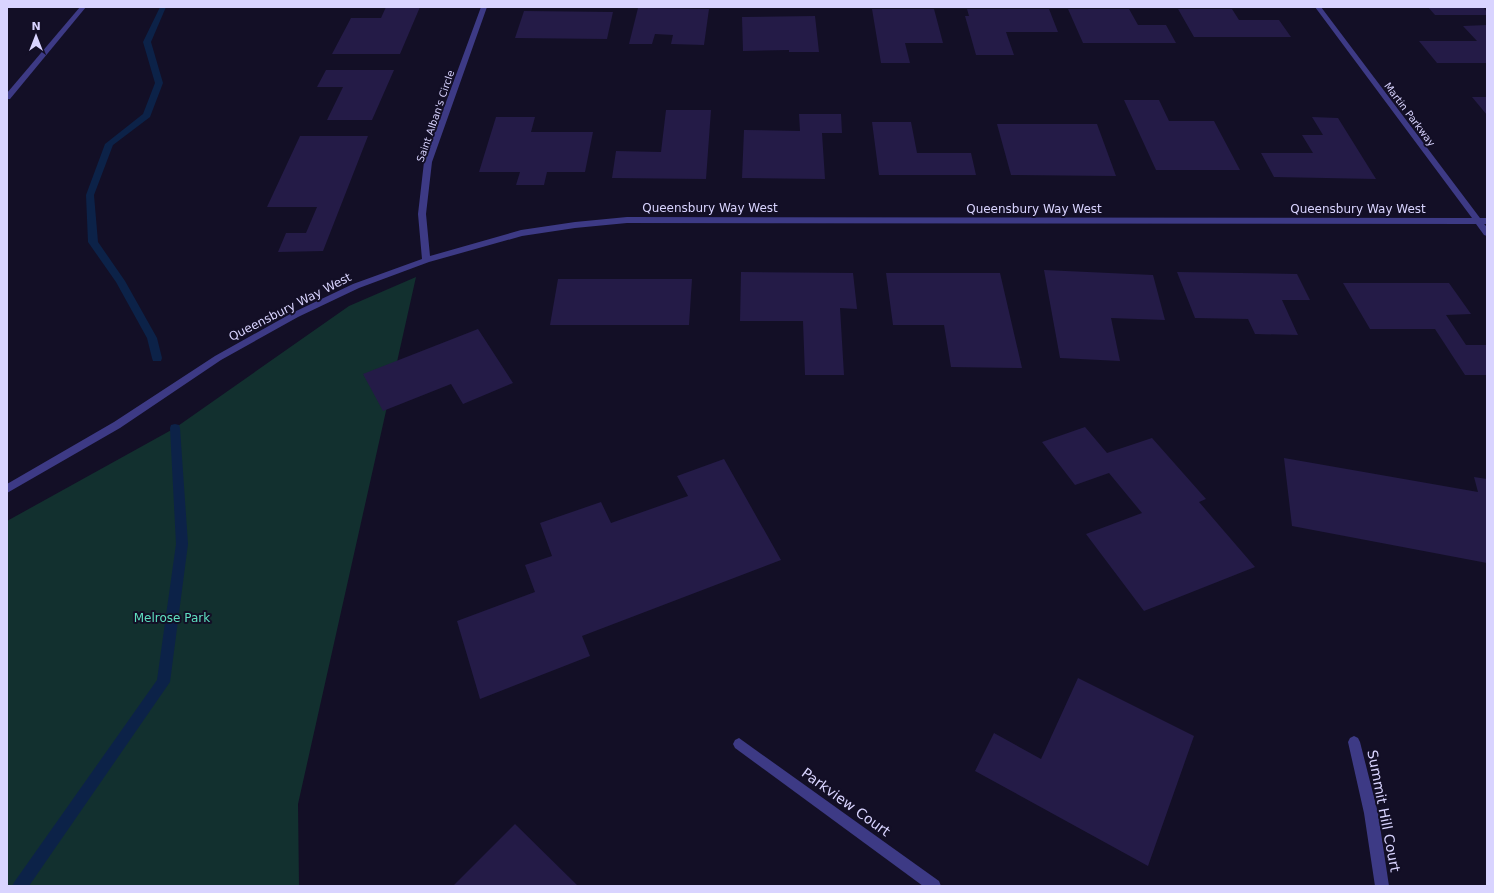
<svg xmlns="http://www.w3.org/2000/svg" width="1494" height="893" viewBox="0 0 1494 893" font-family="'DejaVu Sans',sans-serif">
<style>
.green{fill:#12302f}
.lines{fill:none;stroke-linecap:round;stroke-linejoin:round}
.stream{fill:#0c2248;fill-rule:evenodd}
.building{fill:#241b47}
.minor{fill:#3d3a85;fill-rule:evenodd}
.labels{text-anchor:middle;stroke-width:4;stroke-linejoin:round;paint-order:stroke}
.far-street-label{font-size:10px;fill:#d9d4ff;stroke:#130f26}
.street-label{font-size:12px;fill:#d9d4ff;stroke:#130f26}
.park-label{font-size:12px;fill:#5fe0c0;stroke:#130f26}
.near-street-label{font-size:14px;fill:#d9d4ff;stroke:#130f26}
</style>
<rect width="100%" height="100%" fill="#130f26"/>
<!-- green -->
<polygon class="green" points="416,277 298,804 299,886 7,886 7,521 175,428 349,306"/>
<g class="lines">
<!-- stream -->
<g class="stream">
<polygon points="160,7 166,7 151,42 163,83 150,117 113,145 94,195 98,242 125,281 157,338 162,358 161,361 153,361 152,358 147,338 116,282 88,242 86,195 105,144 143,114 155,83 143,42"/>
<polygon points="175,424 179,425 180,428 188,544 170,682 29,886 12,886 15,881 157,680 176,544 170,428 171,425"/>
</g>
</g>
<!-- building -->
<g class="building">
<polygon points="386,7 420,7 400,54 332,54 351,18 381,18"/>
<polygon points="1428,7 1483,7 1487,12 1487,15 1435,15"/>
<polygon points="638,8 709,9 704,45 671,44 673,35 655,34 652,44 629,44"/>
<polygon points="872,9 934,9 943,43 905,43 910,63 881,63"/>
<polygon points="967,9 1049,9 1058,32 1006,32 1014,55 976,55 965,16 969,16"/>
<polygon points="1068,9 1129,9 1138,25 1166,25 1176,43 1083,43"/>
<polygon points="1178,9 1232,9 1239,20 1279,20 1291,37 1194,37"/>
<polygon points="524,11 613,12 607,39 515,38"/>
<polygon points="815,16 819,52 789,52 789,50 743,51 742,17"/>
<polygon points="1487,25 1487,63 1437,63 1419,41 1477,41 1463,26"/>
<polygon points="326,70 394,70 372,120 327,120 343,87 317,87"/>
<polygon points="1472,97 1487,97 1487,115"/>
<polygon points="1124,100 1159,100 1169,121 1214,121 1240,170 1156,170"/>
<polygon points="666,110 711,110 706,179 612,178 616,151 661,152"/>
<polygon points="799,114 841,114 842,133 822,133 825,179 742,178 744,130 800,131"/>
<polygon points="496,117 535,117 531,132 593,132 585,172 547,172 544,185 516,185 520,172 479,172"/>
<polygon points="1312,117 1338,118 1376,179 1274,177 1261,153 1313,153 1302,135 1323,135"/>
<polygon points="872,122 911,122 917,153 971,153 976,175 879,175"/>
<polygon points="997,124 1097,124 1116,176 1011,175"/>
<polygon points="300,136 368,136 323,251 278,252 286,233 306,233 317,207 267,207"/>
<polygon points="1044,270 1153,275 1165,320 1111,318 1120,361 1060,358"/>
<polygon points="741,272 853,273 857,309 840,308 844,375 805,375 803,321 740,321"/>
<polygon points="1177,272 1297,274 1310,300 1282,300 1298,335 1255,334 1248,319 1195,318"/>
<polygon points="886,273 1000,273 1022,368 951,367 944,325 893,325"/>
<polygon points="558,279 692,279 689,325 550,325"/>
<polygon points="1343,283 1449,283 1471,314 1446,315 1466,345 1487,345 1487,375 1465,375 1435,329 1370,329"/>
<polygon points="478,329 513,383 463,404 451,384 383,411 363,374"/>
<polygon points="1085,427 1107,453 1152,438 1206,499 1199,502 1255,567 1144,611 1086,534 1142,513 1109,473 1075,485 1042,442"/>
<polygon points="1284,458 1478,492 1474,477 1487,479 1487,563 1292,526"/>
<polygon points="724,459 781,560 582,636 590,656 480,699 457,621 535,592 525,565 552,556 540,523 601,502 611,523 688,496 677,476"/>
<polygon points="1078,678 1194,736 1148,866 975,771 994,733 1041,759"/>
<polygon points="515,824 578,886 453,886"/>
</g>
<g class="lines">
<!-- minor -->
<g class="minor">
<polygon points="80,7 86,7 10,99 7,99 7,93"/>
<polygon points="481,7 487,7 432,162 426,214 430,256 521,230 575,222 627,217 1472,218 1315,7 1321,7 1480,218 1487,218 1487,224 1484,224 1487,227 1487,236 1484,235 1476,224 627,223 575,228 522,236 429,262 359,288 298,317 221,360 120,428 7,493 7,484 114,422 215,356 292,313 353,284 422,259 418,214 424,162"/>
<polygon points="1354,736 1358,738 1360,742 1378,813 1389,886 1375,886 1364,813 1348,742 1350,738"/>
<polygon points="739,738 939,881 941,886 923,886 735,748 733,744 735,740"/>
</g>
</g>
<g class="labels">
<!-- far-street labels -->
<g class="far-street-label">
<text transform="translate(1410 114) rotate(53)" y="4">Martin Parkway</text>
<text transform="translate(435 116) rotate(-71)" y="4">Saint Alban's Circle</text>
</g>
<!-- street labels -->
<g class="street-label">
<text x="710" y="212">Queensbury Way West</text>
<text x="1034" y="213">Queensbury Way West</text>
<text x="1358" y="213">Queensbury Way West</text>
<text transform="translate(290 307) rotate(-27)" y="4">Queensbury Way West</text>
</g>
<!-- park labels -->
<g class="park-label">
<text x="172" y="622">Melrose Park</text>
</g>
<!-- near-street labels -->
<g class="near-street-label">
<text transform="translate(846 802) rotate(36)" y="5">Parkview Court</text>
<text transform="translate(1384 811) rotate(79)" y="5">Summit Hill Court</text>
</g>
</g>
<!-- border -->
<rect width="1494" height="893" fill="none" stroke="#d9d4ff" stroke-width="16"/>
<!-- north arrow -->
<g transform="translate(36 36)" stroke="#130f26" stroke-width="3" paint-order="stroke">
<path d="M0-3L7 15L0 10L-7 15Z" fill="#d9d4ff"/>
<text y="-6" font-size="11" font-weight="bold" text-anchor="middle" fill="#d9d4ff">N</text>
</g>
</svg>
